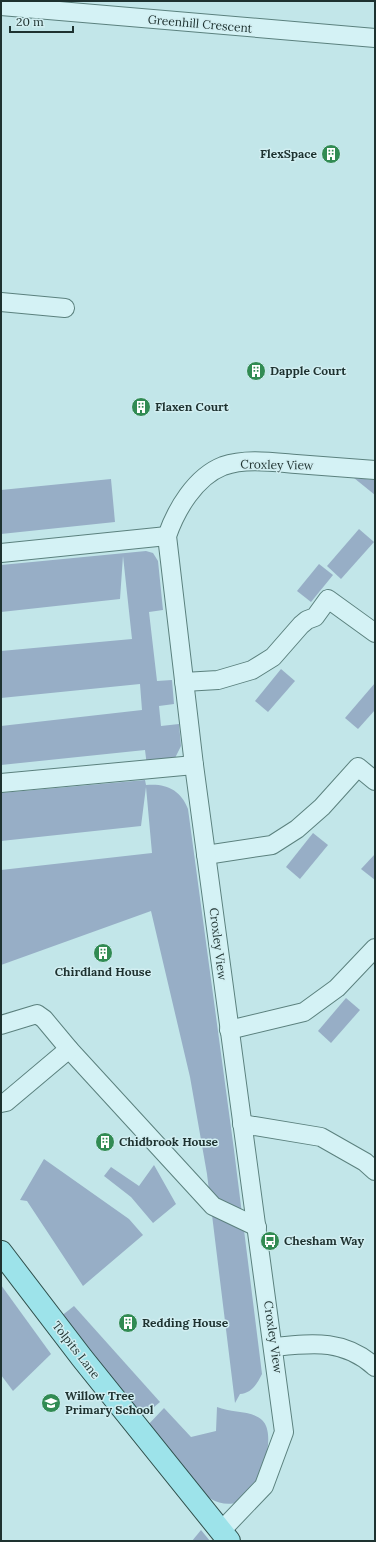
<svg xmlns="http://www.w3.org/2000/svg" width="376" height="1542" viewBox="0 0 376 1542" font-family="Lora,serif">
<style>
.green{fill:#97aec6}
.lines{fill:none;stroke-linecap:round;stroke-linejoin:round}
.minor-casing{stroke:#5b817e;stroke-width:20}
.primary-casing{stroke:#2f4f4b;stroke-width:24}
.minor{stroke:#d4f2f5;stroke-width:18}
.primary{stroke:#9de3ea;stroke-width:22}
.labels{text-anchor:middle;stroke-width:3;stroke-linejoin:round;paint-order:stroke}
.street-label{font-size:12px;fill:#1e3230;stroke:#d1eef1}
.poi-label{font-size:12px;font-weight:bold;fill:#1e3230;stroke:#d1eef1;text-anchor:start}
</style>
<rect width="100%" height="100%" fill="#c2e6e9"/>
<!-- green -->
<g class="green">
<polygon points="354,478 375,480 375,495"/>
<polygon points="111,479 115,522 1,534 1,490"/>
<polygon points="359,529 374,542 341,579 327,566"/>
<polygon points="146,551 153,553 158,561 163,610 149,612 157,681 172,680 174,704 159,706 161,726 179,724 181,746 174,760 147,766 145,750 1,765 1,726 142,710 140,684 1,698 1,651 132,639 123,556 120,599 1,612 1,565"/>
<polygon points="319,564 333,575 311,602 297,591"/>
<polygon points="281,669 295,681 268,712 255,701"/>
<polygon points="375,683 375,710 358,729 345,718"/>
<path d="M145,780L146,785C166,783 181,790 188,809L234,1150L262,1374C257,1384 252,1393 240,1394L235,1403L207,1174L190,1077L151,911L1,965V870L152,853L146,787L141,826L1,841V793Z"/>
<polygon points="313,833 328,845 300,879 286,867"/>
<polygon points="375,854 375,880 361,869"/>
<polygon points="346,998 360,1010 331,1043 318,1031"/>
<polygon points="44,1159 129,1219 143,1235 83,1286 27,1201 20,1200"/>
<polygon points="154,1165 176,1204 153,1223 131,1197 104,1176 111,1167 139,1186"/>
<polygon points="1,1285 51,1354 13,1391 1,1375"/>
<polygon points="74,1306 160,1402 142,1417 60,1317"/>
<path d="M217,1407C231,1413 251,1410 262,1420C278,1435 260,1486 245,1498C236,1506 221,1505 211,1499C195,1490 161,1443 147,1426L164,1408L191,1437L216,1431Z"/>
<polygon points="201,1530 210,1541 192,1541"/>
</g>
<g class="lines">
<!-- minor casing -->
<g class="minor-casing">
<g id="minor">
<polyline points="1,6 375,38"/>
<polyline points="1,302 65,308"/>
<polyline points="1,553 167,536"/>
<polyline points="184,682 218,680 252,670 273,657 301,625 307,620 315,617 328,599 375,633"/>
<polyline points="1,783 194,765"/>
<polyline points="206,855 272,845 297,829 322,807 358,767 375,781"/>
<polyline points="1,1025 37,1014 44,1019 69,1049 213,1206 257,1227"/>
<polyline points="229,1030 304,1012 337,988 375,948"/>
<polyline points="1,1103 6,1102 69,1049"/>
<polyline points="242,1124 321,1137 365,1162 375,1171"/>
<path d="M274,1347C313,1343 344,1339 375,1367"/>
<path d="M221,1531L264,1486L284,1432L194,765L167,536C176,510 195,477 223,466C245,458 273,462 296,464C322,466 349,468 375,470"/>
</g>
</g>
<!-- primary casing -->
<g class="primary-casing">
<polyline id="primary" points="1,1252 82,1358 229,1541"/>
</g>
<!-- minor -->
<use href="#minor" class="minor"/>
<!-- primary -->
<use href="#primary" class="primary"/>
</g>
<!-- icons -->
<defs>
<g id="building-disc" transform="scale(1)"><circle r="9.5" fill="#318b53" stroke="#d1eef1"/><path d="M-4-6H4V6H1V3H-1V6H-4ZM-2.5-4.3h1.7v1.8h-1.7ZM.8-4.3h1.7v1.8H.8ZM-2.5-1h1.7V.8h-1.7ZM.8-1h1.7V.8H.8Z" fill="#fff"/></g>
<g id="bus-disc" transform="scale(1)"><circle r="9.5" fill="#318b53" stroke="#d1eef1"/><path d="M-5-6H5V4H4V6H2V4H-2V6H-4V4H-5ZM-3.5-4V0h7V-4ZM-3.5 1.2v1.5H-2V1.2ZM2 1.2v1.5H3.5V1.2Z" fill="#fff"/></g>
<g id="school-disc" transform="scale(1)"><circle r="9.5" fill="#318b53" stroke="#d1eef1"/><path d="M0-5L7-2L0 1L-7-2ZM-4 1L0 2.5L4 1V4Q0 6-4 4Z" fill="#fff"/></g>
</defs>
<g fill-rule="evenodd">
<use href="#building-disc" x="331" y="154"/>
<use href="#building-disc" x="256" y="371"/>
<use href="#building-disc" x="141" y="407"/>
<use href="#building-disc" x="103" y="953"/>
<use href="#building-disc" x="105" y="1142"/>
<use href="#bus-disc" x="270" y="1241"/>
<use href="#building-disc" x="128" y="1323"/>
<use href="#school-disc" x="51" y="1403"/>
</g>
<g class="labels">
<!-- street labels -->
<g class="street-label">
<text transform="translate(200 24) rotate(5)" y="4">Greenhill Crescent</text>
<text transform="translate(277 465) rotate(1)" y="4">Croxley View</text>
<text transform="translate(218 944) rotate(83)" y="4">Croxley View</text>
<text transform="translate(273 1337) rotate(82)" y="4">Croxley View</text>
<text transform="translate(76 1350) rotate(52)" y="4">Tolpits Lane</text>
</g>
<!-- poi labels -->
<g class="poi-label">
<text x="317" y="158" text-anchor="end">FlexSpace</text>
<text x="270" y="375">Dapple Court</text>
<text x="155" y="411">Flaxen Court</text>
<text x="103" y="976" text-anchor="middle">Chirdland House</text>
<text x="119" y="1146">Chidbrook House</text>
<text x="284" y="1245">Chesham Way</text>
<text x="142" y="1327">Redding House</text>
<text x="65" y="1400">Willow Tree<tspan x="65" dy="14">Primary School</tspan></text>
</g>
</g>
<!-- border -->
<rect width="376" height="1542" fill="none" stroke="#1e3230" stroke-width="4"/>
<!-- scale -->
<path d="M10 26v6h63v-6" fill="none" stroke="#1e3230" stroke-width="2"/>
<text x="16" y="26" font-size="12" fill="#1e3230" stroke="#d1eef1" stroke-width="3" paint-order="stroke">20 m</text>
</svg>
